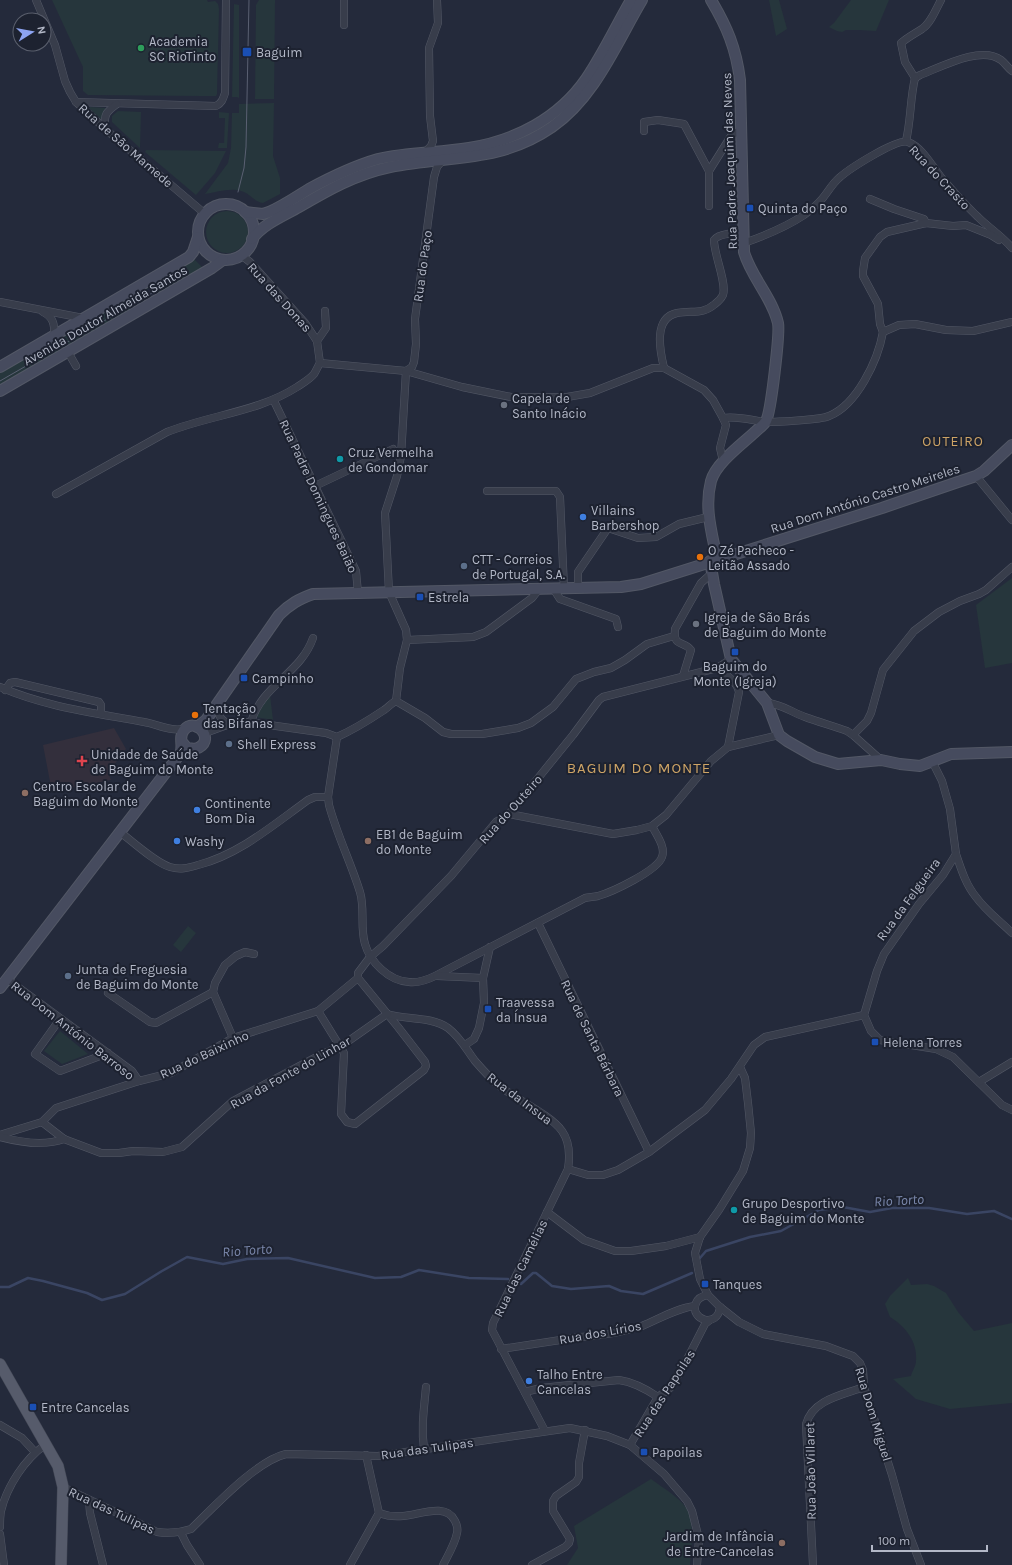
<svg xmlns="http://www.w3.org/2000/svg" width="1012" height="1565" viewBox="0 0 1012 1565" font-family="Karla,sans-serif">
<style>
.medical{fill:#332f3c}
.green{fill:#26363c;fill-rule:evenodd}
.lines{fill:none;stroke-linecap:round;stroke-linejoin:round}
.stream{stroke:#3a4563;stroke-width:2.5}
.street-casing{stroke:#535866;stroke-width:8}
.secondary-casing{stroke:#535866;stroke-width:12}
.primary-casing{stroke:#414654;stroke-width:12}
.street{stroke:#383d4b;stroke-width:7}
.secondary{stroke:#464b5e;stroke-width:10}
.primary{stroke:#565b6b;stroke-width:11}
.tram{stroke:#5a6072;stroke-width:1}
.leisure-dot{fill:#2e9e5b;stroke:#1d2230;stroke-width:1.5}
.transit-dot{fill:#1a4fb4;stroke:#1d2230;stroke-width:1.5}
.worship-dot{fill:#6b7280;stroke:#1d2230;stroke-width:1.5}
.culture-dot{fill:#0f9aa8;stroke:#1d2230;stroke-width:1.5}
.shop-dot{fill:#3f7fe0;stroke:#1d2230;stroke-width:1.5}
.food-dot{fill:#e8710a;stroke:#1d2230;stroke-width:1.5}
.service-dot{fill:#5c6f8a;stroke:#1d2230;stroke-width:1.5}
.health-dot{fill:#e0444e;stroke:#1d2230;stroke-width:1.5}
.education-dot{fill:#8d6e63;stroke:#1d2230;stroke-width:1.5}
.labels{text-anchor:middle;stroke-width:4;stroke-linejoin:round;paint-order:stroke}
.poi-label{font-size:13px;fill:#b3b8c7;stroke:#1d2230;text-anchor:start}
.street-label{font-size:13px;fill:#b3b8c7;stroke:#1d2230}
.neighbourhood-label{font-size:14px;letter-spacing:1px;fill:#cea466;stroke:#1d2230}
.water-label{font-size:14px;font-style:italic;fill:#7c89ad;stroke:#1d2230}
.quarter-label{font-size:15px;letter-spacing:1px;fill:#cea466;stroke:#1d2230}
</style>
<rect width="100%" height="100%" fill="#242a3b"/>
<!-- medical -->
<polygon class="medical" points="114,728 126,749 108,773 111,780 52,792 43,745"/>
<!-- green -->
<g class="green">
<polygon points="52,0 207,0 208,2 215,1 218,4 219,9 217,94 216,96 199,96 88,95 83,91 83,67"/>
<polygon points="259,0 275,0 274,99 255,99 256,5"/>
<polygon points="769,0 779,0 787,29 776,36"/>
<polygon points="851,0 889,0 876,31 859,30 846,30 842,32 837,31 829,27 834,23"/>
<polygon points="234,4 239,5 239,98 237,97 232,97"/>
<path d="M274,103L273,156L280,178V194L263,203C255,202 251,195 244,192C232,187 218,192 205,194L228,163L231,148L232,113H239V104Z"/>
<polygon points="90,107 106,108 102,118 101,119 90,109"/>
<polygon points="118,111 141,112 140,148 112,122 112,116"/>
<polygon points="219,112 229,113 227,148 218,148 219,143 224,143 225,118 219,118"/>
<polygon points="146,150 226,151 215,173 196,195 145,152"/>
<circle cx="227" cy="232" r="21"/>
<path d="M193,258L203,268L0,386V372ZM152,286L156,294L130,309L126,301Z"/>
<polygon points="1012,578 1012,663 985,668 976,605"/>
<polygon points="270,695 273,720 255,717"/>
<polygon points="188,926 196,933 181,952 173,945"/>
<polygon points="60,1031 88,1054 62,1064 44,1051"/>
<path d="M908,1278L911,1285L927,1284L934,1286L946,1293L958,1312L974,1331L1012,1323V1403L950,1409L916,1399L893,1379L911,1376C912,1371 916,1366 916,1361C918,1342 905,1326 890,1317L885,1304L890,1296Z"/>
<path d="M651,1479C663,1488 678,1496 687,1509C695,1521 691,1551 690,1565H567L578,1548L574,1526Z"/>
</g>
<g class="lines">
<!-- stream -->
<g class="stream">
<polyline points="700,1258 706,1251 750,1237 781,1231 819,1210 843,1207 870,1212 892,1208 929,1208 967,1214 994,1211 1012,1219"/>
<polyline points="518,1280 521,1284 533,1273 536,1273 552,1286 571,1289 609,1286 621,1291 643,1294 692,1273"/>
<polyline points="0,1287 9,1287 28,1278 43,1281 87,1293 102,1300 125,1294 162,1271 187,1257 223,1264 247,1259 288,1258 375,1278 401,1277 419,1270 469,1278 508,1279"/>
</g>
<!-- street casing -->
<g class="street-casing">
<g id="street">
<polyline points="36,0 55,45 65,81 70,92 76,102 111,134 204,213"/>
<polyline points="344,0 344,25"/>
<path d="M915,78L920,75C941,67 981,45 1001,60C1005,63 1008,68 1012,71"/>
<path d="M915,78L905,62L901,43C908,37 914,34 922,29C931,23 936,9 941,0"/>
<path d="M76,102L216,106C222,103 223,99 225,93L226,0"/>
<path d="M105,128C104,114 106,112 117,104"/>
<polyline points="644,131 644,122 658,120 684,124 709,171"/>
<path d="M906,141C911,120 910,99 915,78"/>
<polyline points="425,152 431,146 433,141 430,116 429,48 438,23 437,0"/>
<polyline points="870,199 894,209 924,219 926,223"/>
<polyline points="709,206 709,171 731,136 737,132 741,131"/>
<path d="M744,243C764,236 786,227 804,215C811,210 817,205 822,199C828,192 832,184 839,178C849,169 897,138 908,142C922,147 932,166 941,177C953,191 965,205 978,217C989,228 1002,236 1012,248"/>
<polyline points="241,255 250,262 305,323 317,341 320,363"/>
<polyline points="0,302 83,318"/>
<path d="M43,312C53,317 55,324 54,336"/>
<polyline points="883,332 880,324 878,304 863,276 863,271 865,258 880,237 887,232 926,223 953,226 966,225 991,235 999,240"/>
<polyline points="883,332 899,325 915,324 946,330 973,331 1012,322"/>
<polyline points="317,341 326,328 325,311"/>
<polyline points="68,352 76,366"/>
<path d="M664,368C660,351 653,318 677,313C693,310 702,315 715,304C719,301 721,299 723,295C727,283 714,255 714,240C719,233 735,233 743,233"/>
<polyline points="274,401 356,571 358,593"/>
<path d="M723,418C738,416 751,420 765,422C776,422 820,420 829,416C857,405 878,360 883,332"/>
<polyline points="976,476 1012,520"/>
<polyline points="315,486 393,449"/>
<polyline points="487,491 556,491 560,497 564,588"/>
<path d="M56,494L167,432C210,415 258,412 297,387C303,383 310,379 314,374C316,371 318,366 320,363L406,371L462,387L511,397H567L590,393L653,368H664L704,390L713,400L723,418L726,425L720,448L723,461"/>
<polyline points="553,588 560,599 616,619 618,627"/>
<polyline points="578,588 578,572 608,528 638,538 656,537 679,524 708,517"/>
<polyline points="407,640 473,637 486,632 532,598 540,588"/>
<path d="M717,668C725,674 737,681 739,692L728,747"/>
<path d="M683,676L691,650C684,640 673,648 675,629L701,583L712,573"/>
<path d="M0,687C45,707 96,713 144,722C157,724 173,733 186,728"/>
<polyline points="5,690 10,683 15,682 99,702 101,705 101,714"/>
<polyline points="396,701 400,668 407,640 406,630 389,592 385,513 397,476 401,456 406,371 412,367 414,362 416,344 415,319 434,177 437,167 443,160"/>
<path d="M218,703C217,714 220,721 230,724"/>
<path d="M767,703C782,704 791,712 805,717C819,722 833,726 847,731L853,735L881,760"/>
<path d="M251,722C262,685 301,673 313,638"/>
<path d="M205,735L208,732L230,724L248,722L326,733L337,737C353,730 369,720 384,710C389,707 391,703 396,701L425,718L443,732L451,734H482L518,728L531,723L553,707L576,679L594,672L611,668L625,660L647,644L674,636"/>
<polyline points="853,735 867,721 871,713 883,670 914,631 939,612 960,601 979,594 986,590 1012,567"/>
<path d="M337,737L328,797L329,805C337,835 351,863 360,892C365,908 360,928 365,944C370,962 389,981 409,982C418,983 427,980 435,976L585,898C589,897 594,897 598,896C612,892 657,871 662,857C666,847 656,834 652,826"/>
<polyline points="932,761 942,781 950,809 956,854 943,875 919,904 884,954 877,971 864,1015 871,1031 880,1040 936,1049 953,1057 1002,1105 1012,1110"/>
<polyline points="509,814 613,834 637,830 652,826 666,815 711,761 728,747 779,735"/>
<path d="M120,832C133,842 156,863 170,867C180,870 188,868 198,865C240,854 273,825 308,800L315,797H328"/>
<path d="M956,854C961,869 966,885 976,897C986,911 1000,921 1012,933"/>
<polyline points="538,923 649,1152"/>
<polyline points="437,976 483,978"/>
<polyline points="7,979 132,1071 139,1081"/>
<polyline points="108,993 150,1022 156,1023 213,992"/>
<polyline points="318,1011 344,1053 341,1114 347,1122 355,1124 424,1070 426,1066 425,1062 398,1027 358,978"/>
<path d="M387,1014C406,1020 431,1016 448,1028C460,1037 466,1049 475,1061C482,1069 490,1078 498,1085C515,1099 550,1114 562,1131C570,1142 570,1156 568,1169L493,1323L492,1330L545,1431"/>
<polyline points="60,1019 35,1054 60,1071 108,1053"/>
<polyline points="233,1038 213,992 215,983 225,965 236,956 245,952 254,954"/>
<polyline points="465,1045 474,1039 479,1028 484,1003 483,978 490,947"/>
<polyline points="740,1067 745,1078 748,1103 751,1133 750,1148 743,1171 719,1210 700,1237 695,1253 700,1279 708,1295 720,1307 739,1322 763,1334 826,1346 842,1352 853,1356 860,1363 863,1370 864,1387 892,1475 907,1529 921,1565"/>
<polyline points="979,1082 1012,1062"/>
<polyline points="42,1122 64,1139 101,1153 119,1153 133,1151 163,1152 182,1147 233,1101 322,1054 340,1047 387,1014"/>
<polyline points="0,1135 42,1122 56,1108 139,1081 171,1073 233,1038 318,1011 358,978 358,973 370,957 383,946 451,876 496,822 509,814 573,735 599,700 603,697 717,668 731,659"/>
<path d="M0,1137C19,1142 45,1146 64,1139"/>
<polyline points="568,1169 588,1175 603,1175 618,1170 649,1152 705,1110 731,1079 754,1045 765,1037 864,1015"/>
<polyline points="547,1212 584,1240 615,1251 631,1251 666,1246 700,1237"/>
<path d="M708,1295C702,1296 698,1298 696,1303C689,1320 718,1329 720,1307"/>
<path d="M501,1349L580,1337C600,1336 623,1332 642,1326C659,1319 677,1308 695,1306"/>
<path d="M525,1392L541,1388L619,1380C634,1382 646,1389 658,1397"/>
<polyline points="0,1425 22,1438 35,1452"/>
<polyline points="630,1445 658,1397 670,1388 682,1369 705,1324 710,1320"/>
<path d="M424,1449C421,1428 424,1408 426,1387"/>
<path d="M63,1487L157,1532C170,1534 179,1533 191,1529C214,1507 256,1461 286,1454L378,1456L570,1428L607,1436L630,1445L664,1474L687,1501L692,1511L699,1539L697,1565"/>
<polyline points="89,1500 90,1513 103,1565"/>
<path d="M379,1513C387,1516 394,1517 403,1516C419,1515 446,1502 455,1521C457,1525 458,1529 457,1533C455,1544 448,1555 443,1565"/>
<path d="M0,1527C0,1522 0,1516 1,1511C7,1486 25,1459 45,1445"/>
<polyline points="181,1533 187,1545 200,1565"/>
<polyline points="0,1534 4,1565"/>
<polyline points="350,1565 379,1513 366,1455"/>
<polyline points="532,1565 565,1547 569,1543 570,1539 553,1511 553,1501 556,1496 576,1482 579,1477 579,1463 585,1430"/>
<path d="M813,1565L806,1424C813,1399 843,1395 864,1387"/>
</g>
</g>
<!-- secondary casing -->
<g class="secondary-casing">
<g id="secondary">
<path d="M711,0C727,27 736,48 740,80L744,252C751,277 772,297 778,323C780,333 771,412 766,421C764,425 758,429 755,432C741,445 716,463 711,481C704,508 712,533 717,559"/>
<circle cx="226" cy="232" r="28"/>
<path d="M245,212L263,214L269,212C283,206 296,197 309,189C331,177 354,166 378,159C408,152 439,153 469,148C515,141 559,118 586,79C603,54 616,26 631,0"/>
<path d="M252,239C263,224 283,216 299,207C328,190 356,174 390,167C449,155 498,164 552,127C595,97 616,44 642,0"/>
<polyline points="0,367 189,257 193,252 198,237"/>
<polyline points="0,391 212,268 223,260"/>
<polyline points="710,561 714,584 731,659 767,703 779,735 787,741 815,757 838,764 881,760 900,764 920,766 951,754 1012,752"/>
<path d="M197,727L206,720L279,615C290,604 299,599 313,594L621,587L641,584L882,508L958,482L976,476L984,471L1012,445"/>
<path d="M0,988L180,754C184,747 178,737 184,730C196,715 218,742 195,749L187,748L182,742"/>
</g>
</g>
<!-- primary casing -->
<g class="primary-casing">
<polyline id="primary" points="0,1364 58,1466 63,1487 61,1565"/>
</g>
<!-- street -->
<use href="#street" class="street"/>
<!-- secondary -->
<use href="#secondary" class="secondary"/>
<!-- primary -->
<use href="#primary" class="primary"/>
<!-- tram -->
<g class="tram">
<polyline points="238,192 244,168 246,147 249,0"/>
<polyline points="0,381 154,292"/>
</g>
</g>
<!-- markers -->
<circle class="leisure-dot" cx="141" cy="48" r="4"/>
<g class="transit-dot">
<rect x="242" y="47" width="10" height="10" rx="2"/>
<rect x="746" y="204" width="8" height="8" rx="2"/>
<rect x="416" y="593" width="8" height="8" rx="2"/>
<rect x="731" y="648" width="8" height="8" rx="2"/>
<rect x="240" y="674" width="8" height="8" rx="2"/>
<rect x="484" y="1005" width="8" height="8" rx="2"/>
<rect x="871" y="1038" width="8" height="8" rx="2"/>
<rect x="701" y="1280" width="8" height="8" rx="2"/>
<rect x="29" y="1403" width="8" height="8" rx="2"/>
<rect x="640" y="1448" width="8" height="8" rx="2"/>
</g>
<g class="worship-dot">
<circle cx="504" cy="405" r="4"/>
<circle cx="696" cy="624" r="4"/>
</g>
<g class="culture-dot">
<circle cx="340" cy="459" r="4"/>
<circle cx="734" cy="1210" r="4"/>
</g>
<g class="shop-dot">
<circle cx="583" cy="517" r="4"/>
<circle cx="197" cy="810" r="4"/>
<circle cx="177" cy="841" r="4"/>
<circle cx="529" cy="1381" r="4"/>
</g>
<g class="food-dot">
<circle cx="700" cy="557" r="4"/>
<circle cx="195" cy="715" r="4"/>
</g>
<g class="service-dot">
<circle cx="464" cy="566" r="4"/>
<circle cx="229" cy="744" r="4"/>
<circle cx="68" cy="976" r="4"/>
</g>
<path class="health-dot" d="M80 755h4v4h4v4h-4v4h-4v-4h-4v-4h4z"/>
<g class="education-dot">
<circle cx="25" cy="793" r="4"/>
<circle cx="368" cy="841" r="4"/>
<circle cx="782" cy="1543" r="4"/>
</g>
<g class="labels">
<!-- poi labels -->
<g class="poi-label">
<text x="149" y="46">Academia<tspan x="149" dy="15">SC RioTinto</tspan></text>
<text x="256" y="57">Baguim</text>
<text x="758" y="213">Quinta do Paço</text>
<text x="512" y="403">Capela de<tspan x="512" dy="15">Santo Inácio</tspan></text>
<text x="348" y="457">Cruz Vermelha<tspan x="348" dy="15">de Gondomar</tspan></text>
<text x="591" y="515">Villains<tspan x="591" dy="15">Barbershop</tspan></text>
<text x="708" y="555">O Zé Pacheco -<tspan x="708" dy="15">Leitão Assado</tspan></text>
<text x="472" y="564">CTT - Correios<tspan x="472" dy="15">de Portugal, S.A.</tspan></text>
<text x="428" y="602">Estrela</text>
<text x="704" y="622">Igreja de São Brás<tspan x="704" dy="15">de Baguim do Monte</tspan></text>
<text x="735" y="671" text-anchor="middle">Baguim do<tspan x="735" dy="15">Monte (Igreja)</tspan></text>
<text x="252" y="683">Campinho</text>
<text x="203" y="713">Tentação<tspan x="203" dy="15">das Bifanas</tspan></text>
<text x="237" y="749">Shell Express</text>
<text x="91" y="759">Unidade de Saúde<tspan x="91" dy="15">de Baguim do Monte</tspan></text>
<text x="33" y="791">Centro Escolar de<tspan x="33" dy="15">Baguim do Monte</tspan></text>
<text x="205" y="808">Continente<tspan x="205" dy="15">Bom Dia</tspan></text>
<text x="376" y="839">EB1 de Baguim<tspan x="376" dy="15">do Monte</tspan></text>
<text x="185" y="846">Washy</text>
<text x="76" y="974">Junta de Freguesia<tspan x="76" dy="15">de Baguim do Monte</tspan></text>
<text x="496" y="1007">Traavessa<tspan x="496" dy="15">da Ínsua</tspan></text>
<text x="883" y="1047">Helena Torres</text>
<text x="742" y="1208">Grupo Desportivo<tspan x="742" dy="15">de Baguim do Monte</tspan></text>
<text x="713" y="1289">Tanques</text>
<text x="537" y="1379">Talho Entre<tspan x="537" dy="15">Cancelas</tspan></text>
<text x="41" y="1412">Entre Cancelas</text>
<text x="652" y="1457">Papoilas</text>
<text x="774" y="1541" text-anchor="end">Jardim de Infância<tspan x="774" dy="15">de Entre-Cancelas</tspan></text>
</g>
<!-- street labels -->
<g class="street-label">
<text transform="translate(126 145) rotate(41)" y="5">Rua de São Mamede</text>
<text transform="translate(729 161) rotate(-92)" y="5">Rua Padre Joaquim das Neves</text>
<text transform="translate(940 177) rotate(47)" y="5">Rua do Crasto</text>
<text transform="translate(422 266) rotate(-82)" y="5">Rua do Paço</text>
<text transform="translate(280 297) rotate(48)" y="5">Rua das Donas</text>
<text transform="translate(105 315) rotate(-30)" y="5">Avenida Doutor Almeida Santos</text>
<text transform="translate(319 496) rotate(65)" y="5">Rua Padre Domingues Baião</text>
<text transform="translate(865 498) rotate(-18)" y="5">Rua Dom António Castro Meireles</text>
<text transform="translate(510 809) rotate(-48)" y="5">Rua do Outeiro</text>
<text transform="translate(908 899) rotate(-54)" y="5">Rua da Felgueira</text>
<text transform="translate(73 1030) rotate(38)" y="5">Rua Dom António Barroso</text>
<text transform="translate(593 1038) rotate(64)" y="5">Rua de Santa Bárbara</text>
<text transform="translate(204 1054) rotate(-25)" y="5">Rua do Baixinho</text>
<text transform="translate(290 1072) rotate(-29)" y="5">Rua da Fonte do Linhar</text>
<text transform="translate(520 1098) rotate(37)" y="5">Rua da Insua</text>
<text transform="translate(520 1268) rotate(-64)" y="5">Rua das Camélias</text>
<text transform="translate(600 1332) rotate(-10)" y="5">Rua dos Lírios</text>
<text transform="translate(664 1393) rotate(-57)" y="5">Rua das Papoilas</text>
<text transform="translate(874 1414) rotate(73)" y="5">Rua Dom Miguel</text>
<text transform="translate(427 1448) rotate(-8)" y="5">Rua das Tulipas</text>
<text transform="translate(810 1471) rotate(-91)" y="5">Rua João Villaret</text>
<text transform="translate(112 1510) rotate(25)" y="5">Rua das Tulipas</text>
</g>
<!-- neighbourhood labels -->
<g class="neighbourhood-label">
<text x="953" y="446">OUTEIRO</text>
</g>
<!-- water labels -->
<g class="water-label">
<text transform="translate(899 1200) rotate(-3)" y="5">Rio Torto</text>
<text transform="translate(247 1250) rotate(-4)" y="5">Rio Torto</text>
</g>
<!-- quarter labels -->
<g class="quarter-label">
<text x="639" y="773">BAGUIM DO MONTE</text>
</g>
</g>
<!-- north arrow -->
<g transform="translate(32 32) rotate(79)"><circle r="19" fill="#1d2230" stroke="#595e6c"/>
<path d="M0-3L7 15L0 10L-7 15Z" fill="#8da4f2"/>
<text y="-6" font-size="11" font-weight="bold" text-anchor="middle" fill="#b3b8c7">N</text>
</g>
<!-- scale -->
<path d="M872 1545v6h115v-6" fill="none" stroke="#b3b8c7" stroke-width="2"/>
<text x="878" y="1545" font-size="12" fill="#b3b8c7" stroke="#1d2230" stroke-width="3" paint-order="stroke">100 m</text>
</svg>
